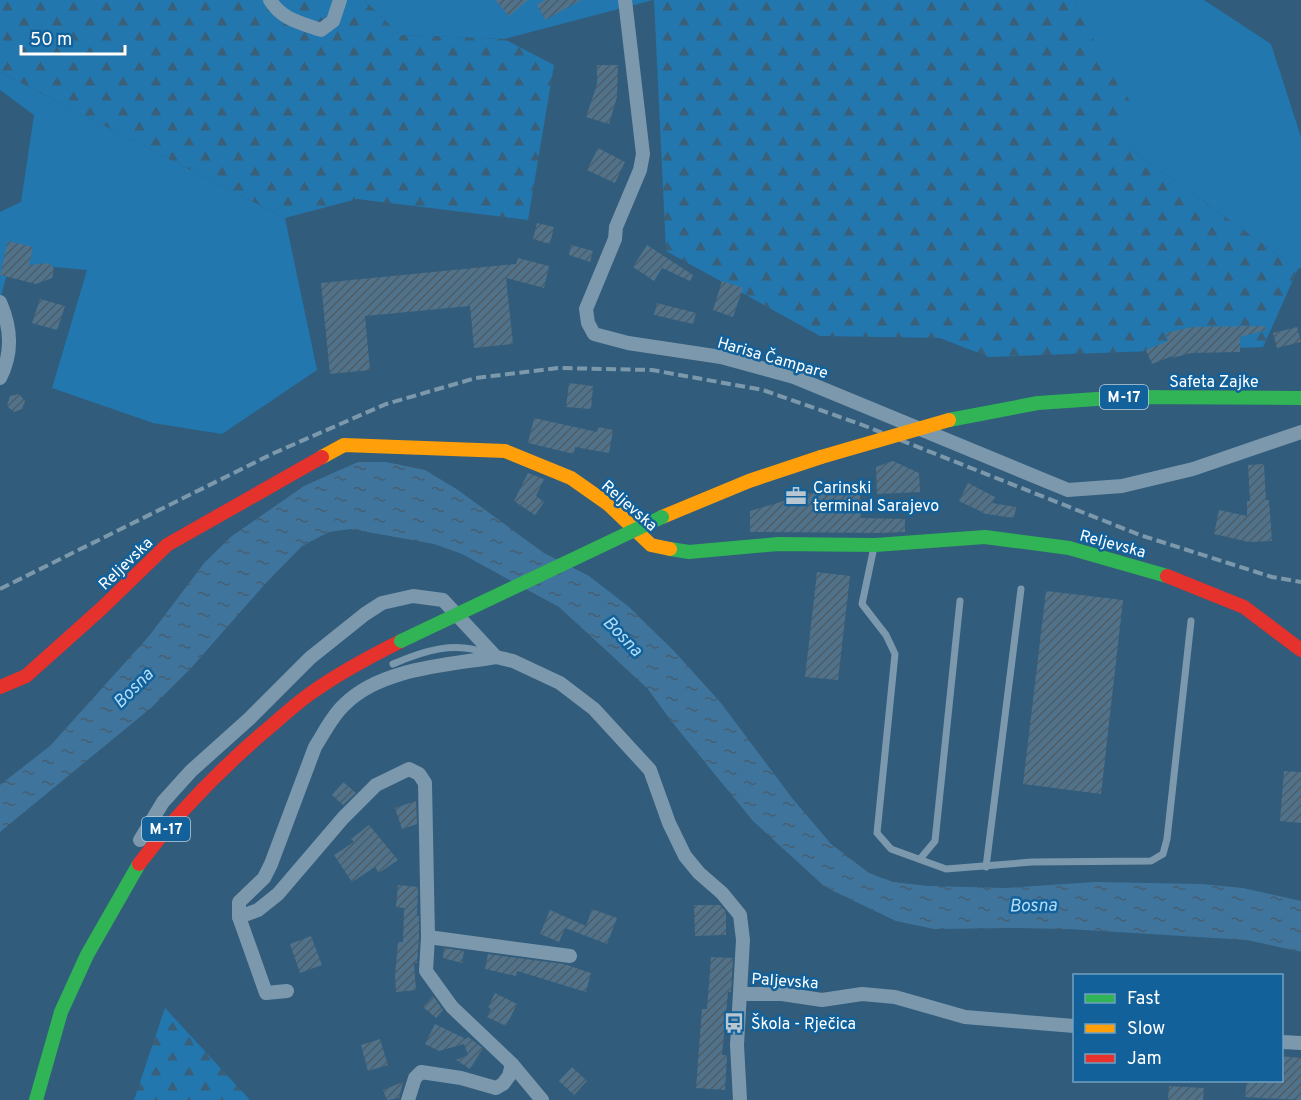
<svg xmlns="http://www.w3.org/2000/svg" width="1301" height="1100" viewBox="0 0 1301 1100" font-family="Overpass,sans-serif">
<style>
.grass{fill:#2277af}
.forest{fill:url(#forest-firs)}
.water{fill:url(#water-ripples)}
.building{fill:url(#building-hatch)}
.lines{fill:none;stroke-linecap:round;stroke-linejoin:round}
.lane{stroke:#7c98ad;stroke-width:7}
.street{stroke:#7c98ad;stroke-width:14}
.fast{stroke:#30b455;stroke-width:14}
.slow{stroke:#ff9f0a;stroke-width:14}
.jam{stroke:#e5322d;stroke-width:14}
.rail{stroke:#7c98ab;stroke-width:4;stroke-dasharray:10 4.5;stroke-linecap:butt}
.fast-bridge{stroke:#30b455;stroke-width:14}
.slow-bridge{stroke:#ff9f0a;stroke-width:14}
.labels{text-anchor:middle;stroke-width:5;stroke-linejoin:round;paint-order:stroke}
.shield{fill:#12619a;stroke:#b8d0e1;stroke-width:1.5}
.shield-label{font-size:15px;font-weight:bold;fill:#fff}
.street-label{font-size:16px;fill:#fff;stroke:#12619a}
.poi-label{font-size:16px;fill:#fff;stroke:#12619a;text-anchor:start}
.water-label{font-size:18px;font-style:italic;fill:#b1ddfa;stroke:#12619a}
</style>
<defs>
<pattern id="forest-firs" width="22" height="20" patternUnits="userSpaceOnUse" patternTransform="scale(1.5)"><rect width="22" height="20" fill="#2277af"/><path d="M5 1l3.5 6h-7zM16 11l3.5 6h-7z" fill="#395f79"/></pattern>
<pattern id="water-ripples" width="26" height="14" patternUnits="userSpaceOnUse" patternTransform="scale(1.5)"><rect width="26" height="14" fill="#3f759d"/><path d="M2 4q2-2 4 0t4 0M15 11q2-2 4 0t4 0" fill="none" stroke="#465e70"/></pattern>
<pattern id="building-hatch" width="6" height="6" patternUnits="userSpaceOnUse" patternTransform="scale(1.5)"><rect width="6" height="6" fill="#50738b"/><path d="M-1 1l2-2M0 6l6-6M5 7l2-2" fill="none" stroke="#4e5c65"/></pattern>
</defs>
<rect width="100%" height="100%" fill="#315c7b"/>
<!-- grass -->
<g class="grass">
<polygon points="364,0 653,0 504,39 400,35"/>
<polygon points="1075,0 1204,0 1271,44 1301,137 1301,268 1298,269 1115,138"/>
<polygon points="0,72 285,218 317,370 222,434 153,423 52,388 87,270 10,263 0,300 0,212 21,202 34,115 0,90"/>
</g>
<!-- forest -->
<g class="forest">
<polygon points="0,0 364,0 400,35 504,39 554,65 528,220 357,199 285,218 0,72"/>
<polygon points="654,0 1075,0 1081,18 1131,103 1115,138 1298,269 1263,347 989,357 940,338 820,336 666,251"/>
<polygon points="165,1008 250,1100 134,1100"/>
</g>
<!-- water -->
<polygon class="water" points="358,462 386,462 425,470 458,490 544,553 589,576 629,607 674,651 721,703 792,798 831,844 869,873 893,882 928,886 1006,888 1095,882 1201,884 1243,888 1301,901 1301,952 1247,940 1069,929 1012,928 934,929 896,921 825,887 753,821 672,722 647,688 559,607 462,554 434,544 351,529 329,532 302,546 265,584 191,668 152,707 0,832 0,785 50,746 149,636 205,562 232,536 304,486"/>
<!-- building -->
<g class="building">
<polygon points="495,0 528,0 509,16"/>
<polygon points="545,0 581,0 545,20 537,4"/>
<polygon points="597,65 618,65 617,97 609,124 586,117 597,84"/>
<polygon points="598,148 625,162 615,183 587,170"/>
<polygon points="537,223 554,227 550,244 533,239"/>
<polygon points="8,241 33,247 29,265 49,263 54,269 52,278 36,284 0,275"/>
<polygon points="571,245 593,251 590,262 569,255"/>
<polygon points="647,245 693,275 690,281 662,268 654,281 633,267"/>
<polygon points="518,258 549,266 544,288 506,278 513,344 474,348 470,306 365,316 370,370 330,374 321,283 516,264"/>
<polygon points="722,281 743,288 733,317 713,310"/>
<polygon points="40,299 65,306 57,330 32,323"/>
<polygon points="657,303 696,313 693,324 654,315"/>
<polygon points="1265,326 1266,330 1240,337 1240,352 1191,353 1172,358 1172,356 1152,364 1146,350 1168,341 1166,333 1192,327"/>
<polygon points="1297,327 1301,342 1277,348 1273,333"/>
<polygon points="569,383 593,386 591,409 566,407"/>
<polygon points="19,394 25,401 22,409 14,412 7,406 10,396"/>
<polygon points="534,418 597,432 598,427 613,430 609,453 575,447 574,454 528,443"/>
<polygon points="893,461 919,473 920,492 877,494 876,467"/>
<polygon points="1264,464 1266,500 1269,500 1272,541 1249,542 1214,534 1219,510 1247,516 1247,501 1250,501 1248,465"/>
<polygon points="528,473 544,479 536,496 544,502 535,515 514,501"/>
<polygon points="968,483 995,497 992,503 1016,507 1014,518 986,514 959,501"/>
<polygon points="818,491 860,491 861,518 905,519 905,532 881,533 750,532 750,511"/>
<polygon points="817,572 850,576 838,680 805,677"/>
<polygon points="1046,591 1123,600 1101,794 1023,784"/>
<polygon points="1284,771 1301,772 1301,823 1280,821"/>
<polygon points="343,782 356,793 343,805 332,795"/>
<polygon points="416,801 417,824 402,829 395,808"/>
<polygon points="369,825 398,860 379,873 375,867 352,882 334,855 354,842 351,839"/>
<polygon points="398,885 418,887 417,916 419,916 419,937 417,963 414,963 416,990 396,992 395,976 398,942 403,942 404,908 396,907"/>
<polygon points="694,905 720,905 726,912 726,935 695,936"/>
<polygon points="592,909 617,918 607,944 565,928 559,942 540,934 550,910 586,926"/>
<polygon points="311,936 322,965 300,973 290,944"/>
<polygon points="444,948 464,951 462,963 443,958"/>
<polygon points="488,954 564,964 591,973 586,992 517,971 516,976 485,969"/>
<polygon points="711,957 733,958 731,992 728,992 722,1055 727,1055 725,1090 696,1088 702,1009 707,1009"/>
<polygon points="495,993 517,1004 506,1026 487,1017 491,1009 488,1007"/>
<polygon points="433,996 443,1010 436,1018 423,1007"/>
<polygon points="435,1024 466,1039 468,1037 483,1048 470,1069 456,1060 468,1055 464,1044 439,1051 425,1044"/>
<polygon points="380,1039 388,1065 368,1071 361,1045"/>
<polygon points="1281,1056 1301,1058 1301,1100 1245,1097 1247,1080 1281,1080"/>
<polygon points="572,1067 587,1081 574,1095 559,1081"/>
<polygon points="403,1082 399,1098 387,1100 383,1090"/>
<polygon points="1169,1086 1204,1088 1203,1100 1168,1100"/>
</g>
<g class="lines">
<!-- lane -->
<g class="lane">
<polyline points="874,547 862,604 886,635 895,654 877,833 891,849 946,869 1032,862 1151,861 1163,854 1167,839 1191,621"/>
<path d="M393,664C423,651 456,640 488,654"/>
<polyline points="920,859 935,841 960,601"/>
<polyline points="986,867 1021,589"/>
</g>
<!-- street -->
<g class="street">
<path d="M270,0C281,19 301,23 321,30L333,21L340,0"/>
<polyline points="625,0 643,154 640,170 616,227 615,239 586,309 588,323 594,334 628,343 721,357 794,377 1068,490 1122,486 1193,469 1301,432"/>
<path d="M0,302C11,327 13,353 0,378"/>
<polyline points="140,840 163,802 191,771 249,719 310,658 365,614 382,603 413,596 443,600 496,657 513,661 560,683 594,709 650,770 669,823 685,856 699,873 722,893 740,915 743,940 737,1045 740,1100"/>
<polyline points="239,917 258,910 278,894 343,818 376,785 409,769 419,774 425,783 428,937 426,971 452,1007 512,1064 542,1100"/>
<polyline points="428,937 570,956"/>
<path d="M287,991L266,993L239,917V902L264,878L271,864L315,747C324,733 332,716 344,705C380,668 448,665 496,657"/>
<polyline points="740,994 782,994 822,1000 862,994 895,997 965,1017 1074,1026"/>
<polyline points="1282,1042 1301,1043"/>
<polyline points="408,1100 415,1078 421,1072 461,1078 496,1088 503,1084 509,1076 512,1064"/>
</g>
<!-- fast -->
<g class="fast">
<polyline points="949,420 1038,403 1126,397 1301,398"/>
<polyline points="670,549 689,552 778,544 875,545 985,537 1069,548 1167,576"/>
<polyline points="36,1100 61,1012 87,955 139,864"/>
</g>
<!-- slow -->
<g class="slow">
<polyline points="322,457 344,445 505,451 571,478 608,504 651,545 670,549"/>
<polyline points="662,517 749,481 821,457"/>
</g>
<!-- jam -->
<g class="jam">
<polyline points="1167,576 1244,607 1301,650"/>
<polyline points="0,687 26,676 102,608 167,545 322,457"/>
<path d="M139,864C178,812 221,768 271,726C285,714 299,701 314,691C341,672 371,656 401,641"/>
</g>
<!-- rail -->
<polyline class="rail" points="0,589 274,453 386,404 476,378 558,368 652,370 763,390 860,424 1140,535 1272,577 1301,582"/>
<!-- fast-bridge -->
<polyline class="fast-bridge" points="401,641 662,517"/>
<!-- slow-bridge -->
<polyline class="slow-bridge" points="821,457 949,420"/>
</g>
<!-- icons -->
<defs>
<g id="office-bare" transform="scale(1.62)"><path d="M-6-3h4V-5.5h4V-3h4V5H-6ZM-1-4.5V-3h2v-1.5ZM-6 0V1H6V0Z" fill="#b7c6d1" stroke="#12619a" stroke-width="2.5" paint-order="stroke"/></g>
<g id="bus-bare" transform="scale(1.62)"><path d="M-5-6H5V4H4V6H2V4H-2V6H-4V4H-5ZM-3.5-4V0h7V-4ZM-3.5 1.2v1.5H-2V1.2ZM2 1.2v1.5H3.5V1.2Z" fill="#b7c6d1" stroke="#12619a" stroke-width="2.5" paint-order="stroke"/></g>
</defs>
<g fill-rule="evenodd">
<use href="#office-bare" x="796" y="496"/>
<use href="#bus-bare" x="734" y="1023"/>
</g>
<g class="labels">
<!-- shield labels -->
<g class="shield">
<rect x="1100" y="385" width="48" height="24" rx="4.5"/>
<rect x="142" y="817" width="48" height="24" rx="4.5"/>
</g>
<g class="shield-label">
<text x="1124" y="402">M-17</text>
<text x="166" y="834">M-17</text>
</g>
<!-- street labels -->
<g class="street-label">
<text transform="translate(773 357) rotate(16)" y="6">Harisa Čampare</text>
<text x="1214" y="387">Safeta Zajke</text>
<text transform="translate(630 505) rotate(41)" y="6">Reljevska</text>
<text transform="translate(1113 543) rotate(15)" y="6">Reljevska</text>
<text transform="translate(125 563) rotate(-44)" y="6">Reljevska</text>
<text transform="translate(785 980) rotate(4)" y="6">Paljevska</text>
</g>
<!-- poi labels -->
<g class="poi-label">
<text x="813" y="493">Carinski<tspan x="813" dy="18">terminal Sarajevo</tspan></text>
<text x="751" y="1029">Škola - Rječica</text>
</g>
<!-- water labels -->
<g class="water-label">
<text transform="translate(623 636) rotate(46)" y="6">Bosna</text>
<text transform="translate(133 688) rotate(-45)" y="6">Bosna</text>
<text transform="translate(1033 905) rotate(-1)" y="6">Bosna</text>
</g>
</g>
<!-- legend -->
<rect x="1073" y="974" width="210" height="108" fill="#12619a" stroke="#71a0c2" stroke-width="1.5"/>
<rect x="1085" y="994" width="30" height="9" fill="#30b455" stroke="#71a0c2" stroke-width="1.5"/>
<text x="1127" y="1004" font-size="18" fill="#ffffff">Fast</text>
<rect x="1085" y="1024" width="30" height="9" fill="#ff9f0a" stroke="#71a0c2" stroke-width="1.5"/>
<text x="1127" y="1034" font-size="18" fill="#ffffff">Slow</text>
<rect x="1085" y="1054" width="30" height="9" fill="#e5322d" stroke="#71a0c2" stroke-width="1.5"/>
<text x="1127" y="1064" font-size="18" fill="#ffffff">Jam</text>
<!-- scale -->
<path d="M21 45v9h104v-9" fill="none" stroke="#ffffff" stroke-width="3"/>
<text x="30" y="45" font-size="18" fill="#ffffff" stroke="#12619a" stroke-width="4.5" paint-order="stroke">50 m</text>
</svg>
